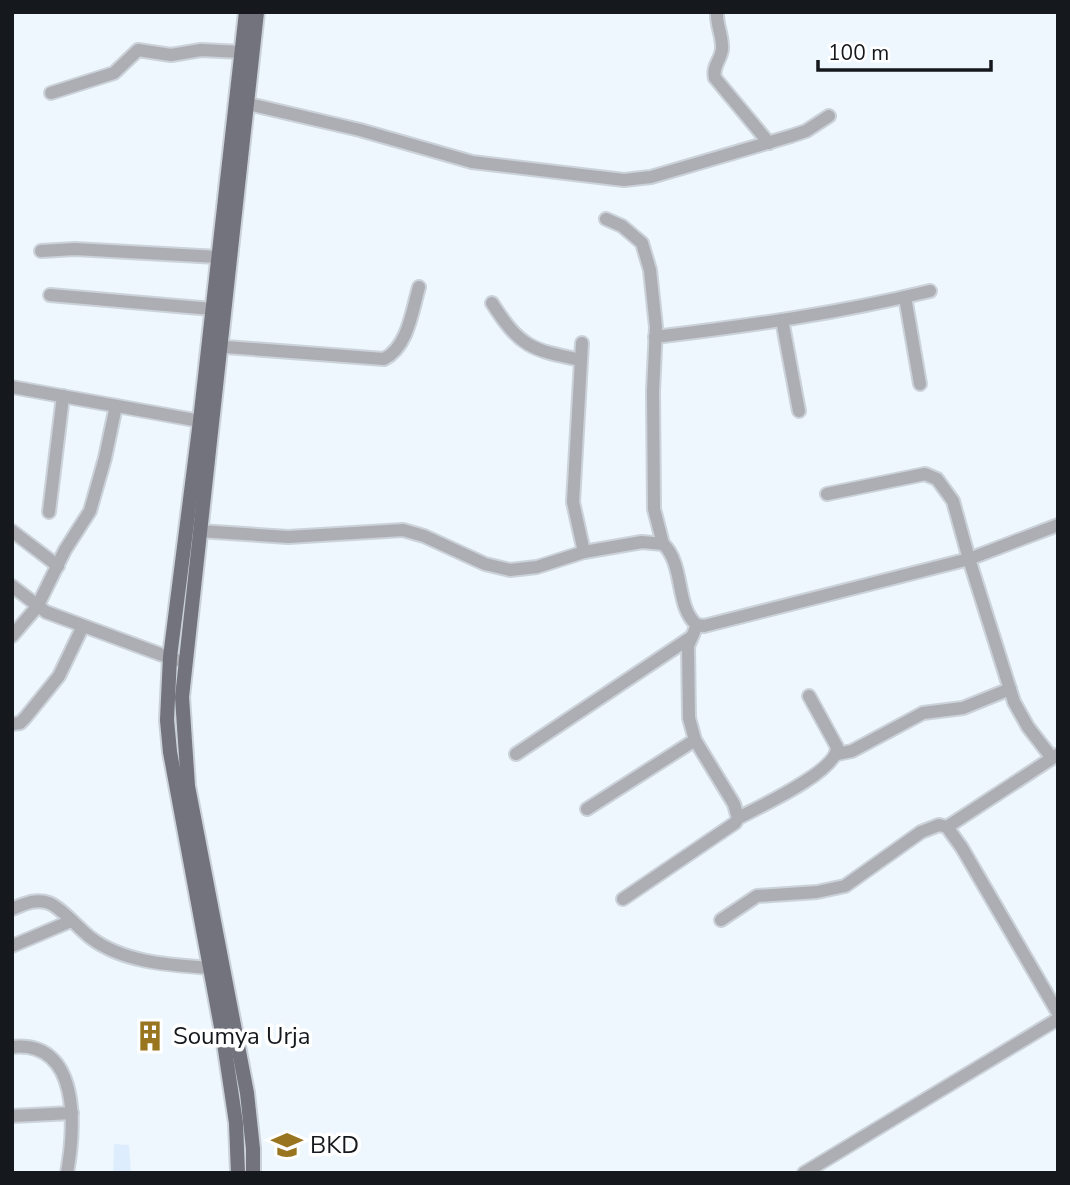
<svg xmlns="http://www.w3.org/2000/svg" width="1070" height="1185" viewBox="0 0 1070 1185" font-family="'Nunito Sans',sans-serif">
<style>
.built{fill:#deedfd}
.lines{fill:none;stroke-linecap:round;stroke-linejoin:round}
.minor-casing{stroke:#cbd2da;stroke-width:16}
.major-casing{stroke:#cbd2da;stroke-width:18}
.minor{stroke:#adaeb3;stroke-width:12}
.major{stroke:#72737c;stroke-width:14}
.labels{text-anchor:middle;stroke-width:7;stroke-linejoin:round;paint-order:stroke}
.poi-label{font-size:24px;fill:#15181c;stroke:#fff;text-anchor:start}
</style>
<rect width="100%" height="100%" fill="#eef6fe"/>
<!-- built -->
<polygon class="built" points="114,1144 129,1145 131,1173 113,1173"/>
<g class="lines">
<!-- minor casing -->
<g class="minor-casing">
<g id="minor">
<path d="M717,12C716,25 723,36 722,49C721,60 712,66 715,78L769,143"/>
<polyline points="51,93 114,73 138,50 171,55 201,50 241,52"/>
<polyline points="240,102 360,130 472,162 624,180 651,177 791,136 806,131 829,116"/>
<polyline points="606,219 622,226 642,243 650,270 656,327 653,391 654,509 663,544"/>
<polyline points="41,251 75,249 218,257"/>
<polyline points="50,295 212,309"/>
<polyline points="905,297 920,384"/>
<path d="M492,303C520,347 531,350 581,360"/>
<polyline points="782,320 799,411"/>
<path d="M655,337C748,326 840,313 930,291"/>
<polyline points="582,343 573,502 584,552"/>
<path d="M213,346L384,359C408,347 412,311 419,287"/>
<polyline points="12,387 200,421"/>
<polyline points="827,494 925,474 937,479 953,501 969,559 1014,702 1028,727 1052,758"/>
<polyline points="49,512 63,396"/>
<polyline points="12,531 58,566"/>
<path d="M200,531L288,537L403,530L424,536L485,564L510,570L537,567L584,552L642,542L663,544C685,564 675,608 697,625L704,626L969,559L1058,525"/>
<polyline points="12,586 46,612 176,660"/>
<polyline points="12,636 37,607 65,550 90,511 105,458 116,406"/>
<polyline points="12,724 20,723 25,718 59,676 83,626"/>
<polyline points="516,754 690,638"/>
<polyline points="837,754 852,751 923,713 963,708 1010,689"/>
<polyline points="587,809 695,740"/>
<path d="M738,818C759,807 838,771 837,747L809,696"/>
<polyline points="947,827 1057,755"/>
<polyline points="623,899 735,823 738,818 734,804 695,740 689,718 688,646 697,625"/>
<path d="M12,909C24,904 36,898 49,903C62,908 79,929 91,938C124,963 171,965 211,968"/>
<polyline points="721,920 757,896 817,892 845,886 921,832 939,825 947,827 962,848 1058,1013"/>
<polyline points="12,946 71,921"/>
<path d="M12,1047C81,1040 75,1128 67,1173"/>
<polyline points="12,1116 72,1113"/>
<polyline points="804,1173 1058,1019"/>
</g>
</g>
<!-- major casing -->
<g class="major-casing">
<g id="major">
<polyline points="238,1173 236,1123 224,1043 170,752 167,720 170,657 200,421 246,12"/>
<polyline points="253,1173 253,1149 247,1093 188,786 182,697 257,12"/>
</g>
</g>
<!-- minor -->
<use href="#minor" class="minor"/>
<!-- major -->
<use href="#major" class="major"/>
</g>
<!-- icons -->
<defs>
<g id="building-bare" transform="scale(2.415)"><path d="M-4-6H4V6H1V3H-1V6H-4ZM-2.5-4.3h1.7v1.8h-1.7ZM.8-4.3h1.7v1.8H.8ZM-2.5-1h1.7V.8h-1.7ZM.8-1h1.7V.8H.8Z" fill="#98751e" stroke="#fff" stroke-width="2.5" paint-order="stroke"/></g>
<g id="university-bare" transform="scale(2.415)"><path d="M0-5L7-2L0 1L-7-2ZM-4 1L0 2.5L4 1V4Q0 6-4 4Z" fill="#98751e" stroke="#fff" stroke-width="2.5" paint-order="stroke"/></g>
</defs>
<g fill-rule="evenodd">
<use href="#building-bare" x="150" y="1036"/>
<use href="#university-bare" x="287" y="1145"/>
</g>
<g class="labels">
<!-- poi labels -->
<g class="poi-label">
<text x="173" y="1044">Soumya Urja</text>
<text x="310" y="1153">BKD</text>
</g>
</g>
<!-- border -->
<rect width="1070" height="1185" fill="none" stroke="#15181c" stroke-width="28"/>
<!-- scale -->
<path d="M818 60v10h173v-10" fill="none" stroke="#15181c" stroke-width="3.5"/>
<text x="828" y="60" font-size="21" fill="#15181c" stroke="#ffffff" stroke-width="5" paint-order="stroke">100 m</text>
</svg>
